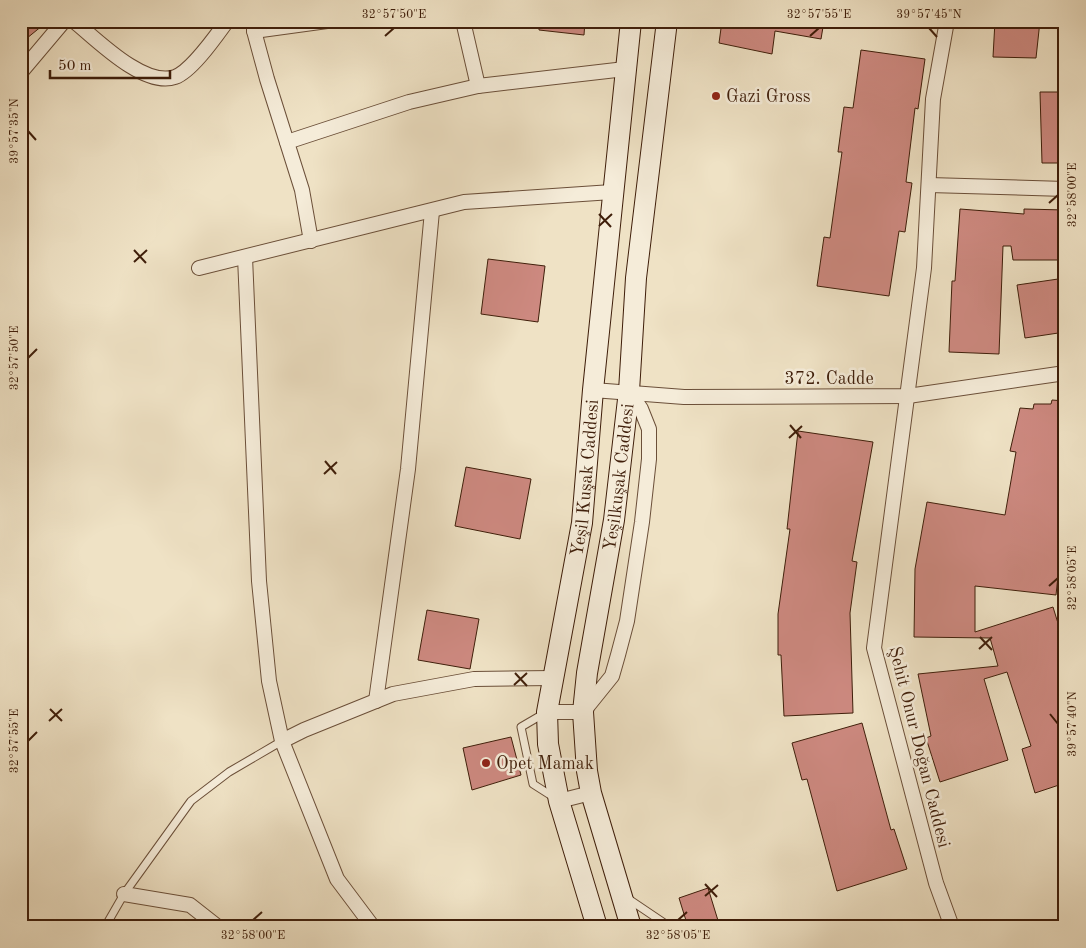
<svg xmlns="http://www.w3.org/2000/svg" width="1086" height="948" viewBox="0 0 1086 948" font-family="'Old Standard TT',serif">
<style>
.building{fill:#cd8980;stroke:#3f1e0a}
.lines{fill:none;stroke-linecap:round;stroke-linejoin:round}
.lane-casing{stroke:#6b4f39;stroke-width:9}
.street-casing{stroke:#6b4f39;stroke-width:16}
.secondary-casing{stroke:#3f1e0a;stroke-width:22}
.lane{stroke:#f5ecd9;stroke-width:7}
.street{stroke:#f5ecd9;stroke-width:14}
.secondary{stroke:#f5ecd9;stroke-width:20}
.ticks{fill:none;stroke:#3f1e0a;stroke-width:2}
.poi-dot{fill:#8f2418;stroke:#f5ecd9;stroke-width:2}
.labels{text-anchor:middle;stroke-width:5;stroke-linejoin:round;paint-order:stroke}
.poi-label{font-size:18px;fill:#3f1e0a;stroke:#f5ecd9;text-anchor:start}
.street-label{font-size:18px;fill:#3f1e0a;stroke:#f5ecd9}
.neatline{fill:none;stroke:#3f1e0a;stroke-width:2}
.ticks-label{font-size:12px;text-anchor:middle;fill:#3f1e0a}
</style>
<rect width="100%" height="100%" fill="#efe2c5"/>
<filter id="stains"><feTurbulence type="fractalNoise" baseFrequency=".004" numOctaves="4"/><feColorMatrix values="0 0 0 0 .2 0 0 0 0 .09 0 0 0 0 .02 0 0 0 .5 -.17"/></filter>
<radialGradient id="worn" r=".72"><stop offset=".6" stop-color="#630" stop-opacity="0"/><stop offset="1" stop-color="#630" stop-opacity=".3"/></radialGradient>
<!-- building -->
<g class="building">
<polygon points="21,21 48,21 21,43"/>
<polygon points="539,21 585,21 584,35 539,30"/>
<polygon points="722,21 824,21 821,39 775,31 772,54 719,43"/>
<polygon points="995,21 1040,21 1036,58 993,57"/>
<polygon points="861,50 925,59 918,109 915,108 906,182 912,183 905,232 899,231 889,296 817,286 824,237 830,238 842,152 838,152 844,107 853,108"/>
<polygon points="1040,92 1065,92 1065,163 1042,163"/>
<polygon points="960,209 1024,214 1024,209 1065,210 1065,260 1013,260 1011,246 1003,246 999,354 949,352 952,281 955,281"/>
<polygon points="488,259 545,266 538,322 481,314"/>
<polygon points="1065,278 1065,332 1025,338 1017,285"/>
<polygon points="1052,400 1065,401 1065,516 1059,548 1061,548 1056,595 975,586 975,632 1053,607 1065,646 1065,783 1035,793 1022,749 1031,746 1007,672 984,679 1008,760 940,782 926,738 931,736 918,674 998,666 990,638 914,637 915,569 927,502 1005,515 1016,452 1010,451 1020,408 1033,409 1034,404 1051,404"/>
<polygon points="798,431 873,442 852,561 857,562 850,613 853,713 784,716 781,655 778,655 778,614 790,529 787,529"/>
<polygon points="466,467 531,479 520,539 455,526"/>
<polygon points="427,610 479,619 470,669 418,660"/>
<polygon points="862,723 891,830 894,829 907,869 837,891 807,779 802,780 792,743"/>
<polygon points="511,737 521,775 472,790 463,748"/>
<polygon points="708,888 720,927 688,927 679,898"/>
</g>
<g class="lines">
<!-- lane casing -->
<g class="lane-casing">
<g id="lane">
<polyline points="545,713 521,727 533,784 555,798"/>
<polyline points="627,898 670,927"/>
<polyline points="105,927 124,894 191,801 229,772 282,741"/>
</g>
</g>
<!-- street casing -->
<g class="street-casing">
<g id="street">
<path d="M74,21C96,39 144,88 175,77C192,71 216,36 227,21"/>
<polyline points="254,21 254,31 267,79 302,190 311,241"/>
<polyline points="463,21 478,86"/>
<polyline points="947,21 933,99 924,268 874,648 936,883 952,927"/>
<polyline points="254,31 327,21"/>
<polyline points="21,72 64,21"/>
<polyline points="287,142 409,102 478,86 625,69"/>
<polyline points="929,185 1065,189"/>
<polyline points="245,257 259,581 269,681 282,741 337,879 373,927"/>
<polyline points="199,268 464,202 612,192"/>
<polyline points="593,390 684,397 908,396 1065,373"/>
<polyline points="376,701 408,469 432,211"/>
<polyline points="547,712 583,712 612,676 618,655 627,621 642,522 649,459 649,429 641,409 629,391"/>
<polyline points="282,741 304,730 393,694 474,679 552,678"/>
<polyline points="559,801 591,793"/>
<polyline points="124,894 190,905 218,927"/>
</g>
</g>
<!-- secondary casing -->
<g class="secondary-casing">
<g id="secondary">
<path id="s1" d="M597,927L559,801L548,744L547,712L582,523L593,390L631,21"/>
<path id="s2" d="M631,927L591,793L587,771L583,712L587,673L614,520L629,391L636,278L667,21"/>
</g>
</g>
<!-- lane -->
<use href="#lane" class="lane"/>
<!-- street -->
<use href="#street" class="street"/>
<!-- secondary -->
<use href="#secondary" class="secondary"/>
</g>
<!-- ticks -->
<path class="ticks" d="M929,28L937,37M385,36L394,28M810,36L819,28M28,131L36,140M1049,203L1058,195M599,214L611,227M599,226L612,214M134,250L146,263M134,262L147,250M28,358L37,349M790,425L801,438M789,438L802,426M325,461L336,474M324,474L337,462M1049,586L1058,578M980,637L992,650M979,649L992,637M515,673L527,686M514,685L527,673M50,709L62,721M1050,714L1058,724M49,721L62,709M28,741L37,732M705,884L717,897M705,896L718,885M253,920L262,912M678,920L687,912"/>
<!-- markers -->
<g class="poi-dot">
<circle cx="716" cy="96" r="5"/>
<circle cx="486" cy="763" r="5"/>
</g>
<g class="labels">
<!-- poi labels -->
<g class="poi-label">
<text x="726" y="102">Gazi Gross</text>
<text x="496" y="769">Opet Mamak</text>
</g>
<!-- street labels -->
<g class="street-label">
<text x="829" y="384">372. Cadde</text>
<text dy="6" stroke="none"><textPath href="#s2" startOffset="459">Yeşilkuşak Caddesi</textPath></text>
<text dy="6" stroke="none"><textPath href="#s1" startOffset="459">Yeşil Kuşak Caddesi</textPath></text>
<text transform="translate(920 747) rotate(76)" y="6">Şehit Onur Doğan Caddesi</text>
</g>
</g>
<!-- margin -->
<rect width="1086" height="948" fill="none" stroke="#efe2c5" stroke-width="55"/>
<!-- scale -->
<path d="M50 70v8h120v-8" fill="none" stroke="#3f1e0a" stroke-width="2.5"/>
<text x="58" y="70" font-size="15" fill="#3f1e0a" stroke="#f5ecd9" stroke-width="4" paint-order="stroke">50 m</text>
<rect x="28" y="28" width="1030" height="892" class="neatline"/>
<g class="ticks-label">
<text x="394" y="18">32°57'50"E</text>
<text x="819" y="18">32°57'55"E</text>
<text x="929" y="18">39°57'45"N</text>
<text transform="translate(14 131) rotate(-90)" y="4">39°57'35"N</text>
<text transform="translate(1072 195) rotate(-90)" y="4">32°58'00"E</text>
<text transform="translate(14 358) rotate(-90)" y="4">32°57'50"E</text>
<text transform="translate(1072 578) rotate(-90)" y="4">32°58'05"E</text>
<text transform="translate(1072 724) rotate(-90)" y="4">39°57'40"N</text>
<text transform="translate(14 741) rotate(-90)" y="4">32°57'55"E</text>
<text x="253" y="939">32°58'00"E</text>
<text x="678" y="939">32°58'05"E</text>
</g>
<rect width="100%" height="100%" filter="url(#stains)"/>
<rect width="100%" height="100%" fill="url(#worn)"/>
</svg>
